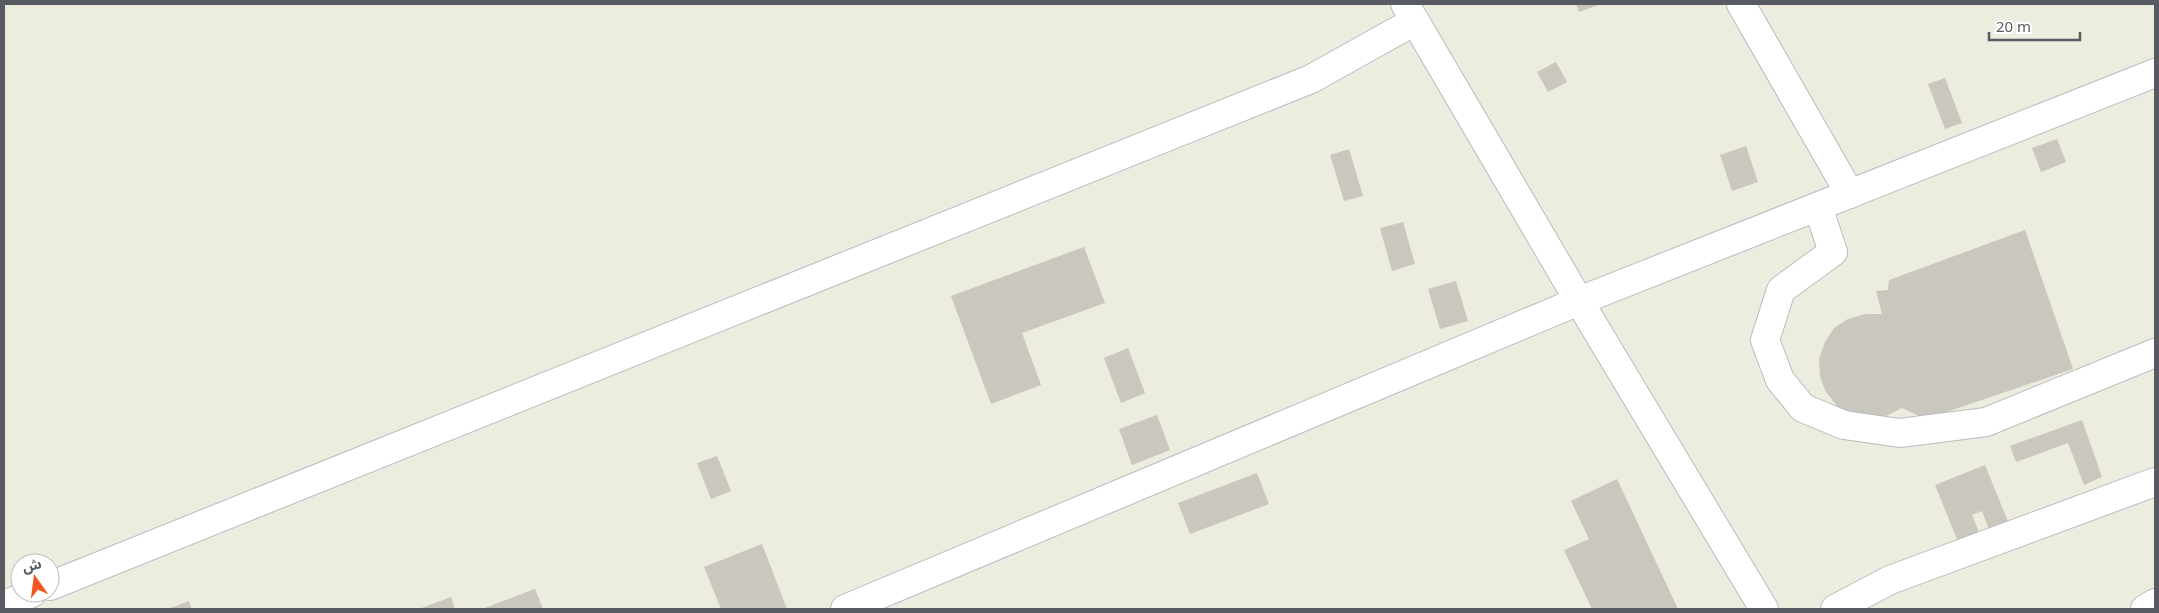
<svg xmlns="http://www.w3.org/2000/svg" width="2159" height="613" viewBox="0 0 2159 613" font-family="'Noto Sans','Noto Sans Arabic',sans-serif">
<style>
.building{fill:#c9c7be}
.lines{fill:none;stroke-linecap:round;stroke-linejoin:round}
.minor-casing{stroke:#babbc2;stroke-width:30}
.minor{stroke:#fff;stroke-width:28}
</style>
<rect width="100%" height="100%" fill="#ececdf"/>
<!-- building -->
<g class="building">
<polygon points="1576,4 1601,4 1579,12"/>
<polygon points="1556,62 1567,82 1548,92 1537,72"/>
<polygon points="1945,78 1962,123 1945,129 1928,84"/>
<polygon points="2057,139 2066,162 2041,172 2032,148"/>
<polygon points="1746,146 1758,182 1732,191 1720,155"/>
<polygon points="1349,149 1363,196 1344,201 1330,155"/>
<polygon points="1403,222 1415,264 1392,271 1380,228"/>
<polygon points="2025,230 2073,369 1926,419 1902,408 1886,416 1869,418 1852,415 1837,406 1826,392 1820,377 1819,359 1825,342 1834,328 1848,319 1865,314 1882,314 1876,291 1888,290 1889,280"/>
<polygon points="1084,247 1105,303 1022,333 1041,385 991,404 951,296"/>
<polygon points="1456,281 1468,321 1440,329 1428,289"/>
<polygon points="1128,348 1145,393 1121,403 1104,358"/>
<polygon points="1157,415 1170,450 1132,465 1119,429"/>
<polygon points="2082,420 2102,477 2084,485 2068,443 2016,462 2010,446"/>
<polygon points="717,456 731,491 711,499 697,463"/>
<polygon points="1985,465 2009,524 1990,532 1982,511 1972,515 1980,535 1959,544 1935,485"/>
<polygon points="1257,473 1269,504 1190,534 1178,503"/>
<polygon points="1617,479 1678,609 1592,609 1564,550 1589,539 1571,501"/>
<polygon points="762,544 787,609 721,609 704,567"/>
<polygon points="535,589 543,609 482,609"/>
<polygon points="451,597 455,609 419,609"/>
<polygon points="189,601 192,609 168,609"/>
</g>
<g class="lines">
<!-- minor casing -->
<g class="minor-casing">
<g id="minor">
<polyline points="1405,4 1579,301 1764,609"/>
<polyline points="1741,4 1850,194"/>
<polyline points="1818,207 1833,252 1781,290 1765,340 1780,380 1803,408 1844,425 1900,433 1986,422 2155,353"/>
<polyline points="50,586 1311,79 1415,21"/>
<polyline points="4,605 32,593"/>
<polyline points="845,609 1579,301 2155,73"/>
<polyline points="1835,609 1890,580 2155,482"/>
<polyline points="2145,609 2155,603"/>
</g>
</g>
<!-- minor -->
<use href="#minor" class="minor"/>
</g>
<!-- border -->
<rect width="2159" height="613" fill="none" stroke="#585a61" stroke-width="10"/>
<!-- north arrow -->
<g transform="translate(35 578) rotate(346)"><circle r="24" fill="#ffffff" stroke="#bcbdc0"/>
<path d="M0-4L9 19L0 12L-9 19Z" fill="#f05721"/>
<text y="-8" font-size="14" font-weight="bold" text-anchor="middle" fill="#585a61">ش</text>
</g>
<!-- scale -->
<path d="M1989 32v8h91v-8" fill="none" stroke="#585a61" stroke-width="2.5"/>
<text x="1996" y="32" font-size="15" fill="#585a61" stroke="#ffffff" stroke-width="4" paint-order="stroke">20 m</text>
</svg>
